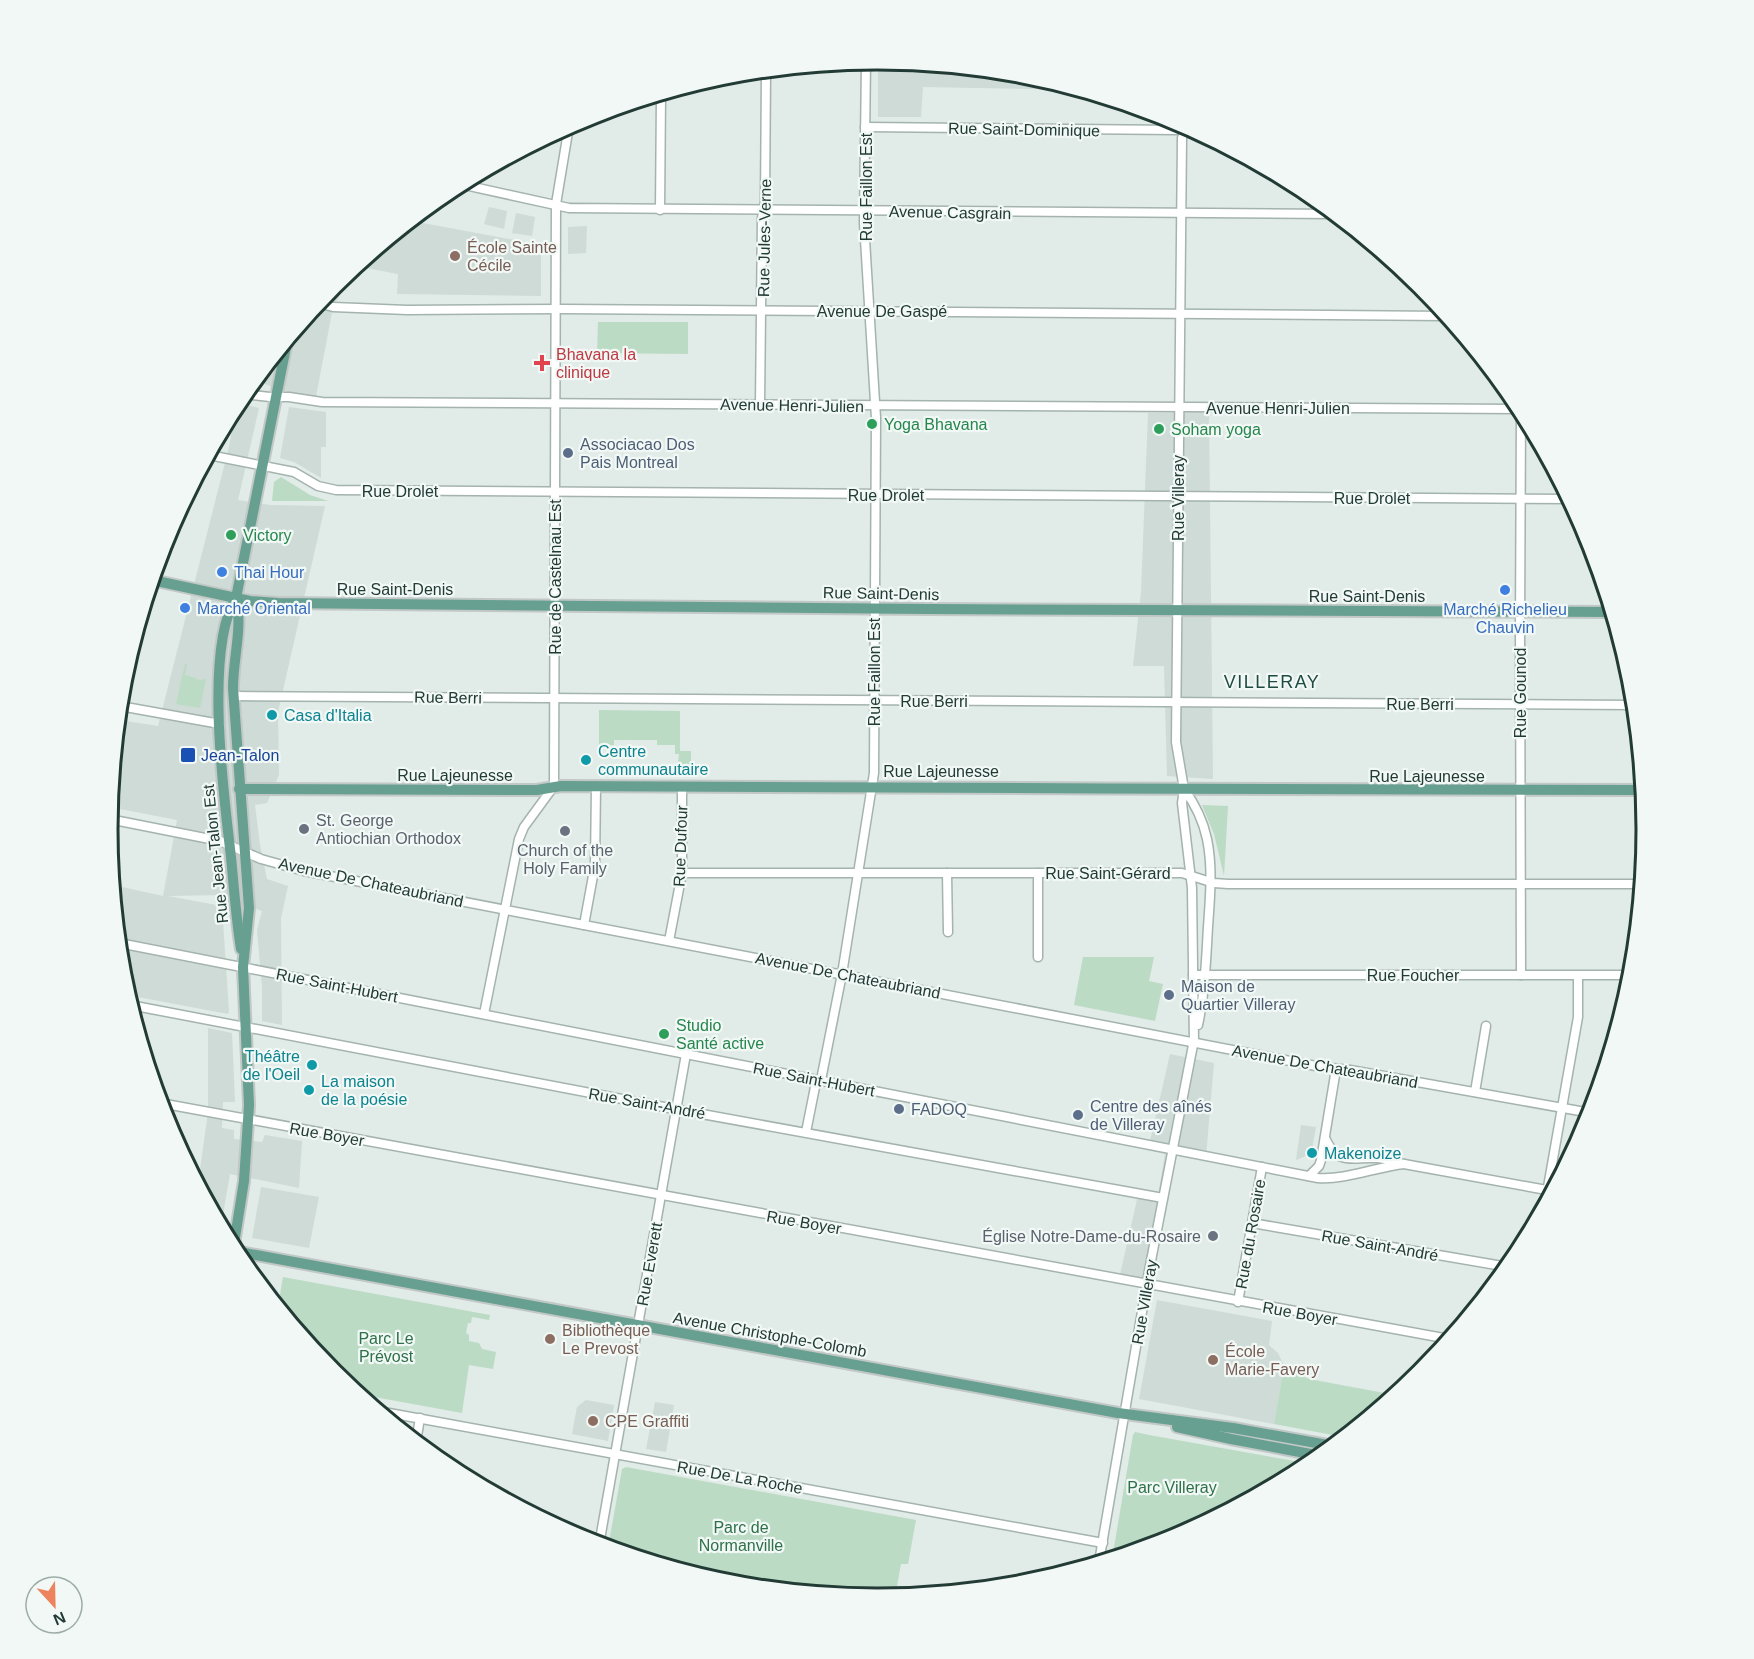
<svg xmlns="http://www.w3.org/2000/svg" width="1754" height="1659" viewBox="0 0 1754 1659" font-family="Helvetica,sans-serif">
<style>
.built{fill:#cfdbd6}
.green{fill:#bbdbc4}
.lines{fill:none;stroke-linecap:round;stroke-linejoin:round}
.minor-casing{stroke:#a4b3ae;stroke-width:11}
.major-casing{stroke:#c1c8c6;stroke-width:14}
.minor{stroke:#fff;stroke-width:8}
.major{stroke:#679f91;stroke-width:10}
.education-dot{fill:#8d6e63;stroke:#f1f8f5;stroke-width:2}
.health-dot{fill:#e0444e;stroke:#f1f8f5;stroke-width:2}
.leisure-dot{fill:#2e9e5b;stroke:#f1f8f5;stroke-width:2}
.service-dot{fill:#5c6f8a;stroke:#f1f8f5;stroke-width:2}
.shop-dot{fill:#3f7fe0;stroke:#f1f8f5;stroke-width:2}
.culture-dot{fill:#0f9aa8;stroke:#f1f8f5;stroke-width:2}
.transit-dot{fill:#1a4fb4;stroke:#f1f8f5;stroke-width:2}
.worship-dot{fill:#6b7280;stroke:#f1f8f5;stroke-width:2}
.labels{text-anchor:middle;stroke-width:4.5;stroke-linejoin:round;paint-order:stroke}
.street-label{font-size:16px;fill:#223b35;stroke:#f1f8f5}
.education-label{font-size:16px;fill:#785e54;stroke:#f1f8f5;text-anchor:start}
.health-label{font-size:16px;fill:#be3a42;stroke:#f1f8f5;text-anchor:start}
.leisure-label{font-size:16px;fill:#27864d;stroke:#f1f8f5;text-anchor:start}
.service-label{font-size:16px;fill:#4e5e75;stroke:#f1f8f5;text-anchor:start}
.shop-label{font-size:16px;fill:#366cbe;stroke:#f1f8f5;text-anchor:start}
.culture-label{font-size:16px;fill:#0d838f;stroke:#f1f8f5;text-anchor:start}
.transit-label{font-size:16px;fill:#164399;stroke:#f1f8f5;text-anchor:start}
.worship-label{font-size:16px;fill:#5b616d;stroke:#f1f8f5;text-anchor:start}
.park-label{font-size:16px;fill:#2e7049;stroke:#f1f8f5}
.neighbourhood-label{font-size:18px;letter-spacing:1.5px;fill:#1f4c42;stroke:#f1f8f5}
.rim{fill:none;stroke:#223b35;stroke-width:3}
</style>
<rect width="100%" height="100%" fill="#e1ebe7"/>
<!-- built -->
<g class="built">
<polygon points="878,60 1027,75 1078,90 923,87 921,117 878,117"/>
<polygon points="489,207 507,211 504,229 484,224"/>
<polygon points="516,213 535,217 532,236 512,233"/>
<polygon points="412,221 541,245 541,296 397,294 398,274 356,266"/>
<polygon points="587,226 586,253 568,254 568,227"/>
<polygon points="343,277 340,295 333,307 315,402 262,383 253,383 333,285"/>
<polygon points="237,403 259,408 238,500 270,505 325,506 278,712 279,775 267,803 255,805 260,845 267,879 288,886 281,918 282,1025 262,1021 262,987 257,930 262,911 220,895 168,896 222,906 229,1011 228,1014 127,995 122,979 113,885 163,896 177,820 110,807 126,721 158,726 229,447"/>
<polygon points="289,407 326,412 326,447 321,447 321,478 294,462 280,458"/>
<polygon points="1209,412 1213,779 1167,776 1164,666 1133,666 1141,592 1148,413"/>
<polygon points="208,1028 232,1033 235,1102 223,1102 222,1128 234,1130 234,1139 262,1142 265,1135 302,1141 299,1188 230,1174 221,1226 198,1184 208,1112"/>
<polygon points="1170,1054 1214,1063 1206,1156 1173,1149 1147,1285 1119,1279 1139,1191 1158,1195 1165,1154 1148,1150"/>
<polygon points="1301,1125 1316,1127 1311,1154 1296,1160"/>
<polygon points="261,1187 319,1197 309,1248 252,1238"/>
<polygon points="1157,1300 1272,1321 1269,1345 1278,1353 1284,1366 1274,1424 1139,1399"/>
<polygon points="586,1400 614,1405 608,1441 572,1434 577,1407"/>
<polygon points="655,1402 674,1405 666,1452 646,1449"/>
</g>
<!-- green -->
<g class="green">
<polygon points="598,322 688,322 688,354 597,353"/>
<polygon points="281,477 310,495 328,501 272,501 274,482"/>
<polygon points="185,664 187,664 185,675 196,678 197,680 206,679 200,708 176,704"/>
<polygon points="599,710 680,711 680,751 691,751 691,771 677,771 679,754 675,754 675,745 657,745 657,740 614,740 614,745 599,745"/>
<polygon points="1202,805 1228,806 1224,876 1214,834"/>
<polygon points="1083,957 1154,957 1149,981 1163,984 1155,1021 1074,1005"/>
<polygon points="283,1277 490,1315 489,1320 472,1317 471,1323 468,1323 466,1333 469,1335 469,1341 479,1343 482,1349 496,1352 493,1369 469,1365 462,1413 358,1394 333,1373 278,1307"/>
<polygon points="1284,1366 1309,1379 1395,1395 1344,1437 1274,1424"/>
<polygon points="1135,1432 1149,1435 1311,1464 1304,1470 1171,1541 1112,1559 1133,1435"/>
<polygon points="626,1467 916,1520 908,1564 901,1564 895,1597 877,1599 745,1586 714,1580 608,1548 622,1469"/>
</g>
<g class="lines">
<!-- minor casing -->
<g class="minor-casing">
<g id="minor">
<polyline points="865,127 1177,130 1181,127 1181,124"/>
<polyline points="460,184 569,208 1334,214"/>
<polyline points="660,210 661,95"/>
<polyline points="318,303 333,307 407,310 563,309 1446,316"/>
<polyline points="244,394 270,397 289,397 322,402 1520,409"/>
<polyline points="760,405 762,218 765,202 766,71"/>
<polyline points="209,455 294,472 318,486 336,490 1569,499"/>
<polyline points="233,696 1634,705"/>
<polyline points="120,706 220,724"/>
<path d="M1184,789C1195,804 1203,820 1207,839C1213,868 1210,898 1208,927C1206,961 1205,992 1198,1025"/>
<polyline points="109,819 220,841 261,859 304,871 1321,1067 1350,1070 1591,1113"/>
<polyline points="682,873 1182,873 1214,883 1228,884 1641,884"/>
<polyline points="947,873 948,932"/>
<polyline points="1038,873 1038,957"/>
<polyline points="584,925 595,865 596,786"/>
<polyline points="669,941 682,873 682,786"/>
<path d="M119,943L1318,1178C1346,1180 1376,1167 1404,1164"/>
<polyline points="1193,975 1632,975"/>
<polyline points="1521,975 1520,627 1521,410"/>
<polyline points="130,1005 669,1108 1163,1198"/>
<polyline points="484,1014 519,839 524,827 554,786 556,204 569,126"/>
<polyline points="1194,1043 1192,888 1182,803 1184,789 1176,742 1182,138 1185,131 1194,131"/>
<polyline points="1475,1092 1486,1026"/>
<polyline points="160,1103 1449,1339"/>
<polyline points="806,1132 815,1087 821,1080 842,974 874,773 876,418 864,223 866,61"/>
<path d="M1325,1138C1338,1166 1351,1157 1376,1158C1386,1158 1395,1162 1404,1164L1552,1191"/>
<polyline points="1309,1176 1319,1166 1321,1160 1336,1069"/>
<polyline points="1545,1204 1578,1017 1578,976"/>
<polyline points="1252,1223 1508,1267"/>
<polyline points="1238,1302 1262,1167"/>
<polyline points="378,1411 1103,1543"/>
<polyline points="416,1442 420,1418"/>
<polyline points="599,1545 686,1054"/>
<polyline points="1099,1562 1149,1271 1194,1040"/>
</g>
</g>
<!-- major casing -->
<g class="major-casing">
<g id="major">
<polyline points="152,580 250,601 278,603 927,609 1611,612"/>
<path d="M239,789L537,790L561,786C922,786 1282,791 1643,790"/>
<path d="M241,949C236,918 234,888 231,857C224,797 204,648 236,598L287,342"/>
<path d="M233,1250L244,1181L249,1105L243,967L249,908L233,688C233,658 243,627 236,598"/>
<polyline points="234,1251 1118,1413 1233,1428 1333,1446"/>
<polyline points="1177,1427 1231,1439 1321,1456"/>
</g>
</g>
<!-- minor -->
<use href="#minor" class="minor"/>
<!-- major -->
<use href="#major" class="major"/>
</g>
<!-- markers -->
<g class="education-dot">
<circle cx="455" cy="256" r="6"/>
<circle cx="550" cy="1339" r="6"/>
<circle cx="1213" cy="1360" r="6"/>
<circle cx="593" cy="1421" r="6"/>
</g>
<path class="health-dot" d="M539 354h6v6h6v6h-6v6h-6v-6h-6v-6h6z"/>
<g class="leisure-dot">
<circle cx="872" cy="424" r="6"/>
<circle cx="1159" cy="429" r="6"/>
<circle cx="231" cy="535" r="6"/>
<circle cx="664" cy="1034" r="6"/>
</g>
<g class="service-dot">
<circle cx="568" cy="453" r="6"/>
<circle cx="1169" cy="995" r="6"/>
<circle cx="899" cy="1109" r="6"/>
<circle cx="1078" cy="1115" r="6"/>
</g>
<g class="shop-dot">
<circle cx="222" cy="572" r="6"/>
<circle cx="1505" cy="590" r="6"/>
<circle cx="185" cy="608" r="6"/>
</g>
<g class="culture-dot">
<circle cx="272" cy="715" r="6"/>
<circle cx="586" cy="760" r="6"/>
<circle cx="312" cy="1065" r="6"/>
<circle cx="309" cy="1090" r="6"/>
<circle cx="1312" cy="1153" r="6"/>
</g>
<rect class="transit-dot" x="180" y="747" width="16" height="16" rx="3"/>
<g class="worship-dot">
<circle cx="304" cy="829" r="6"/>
<circle cx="565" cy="831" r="6"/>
<circle cx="1213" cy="1236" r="6"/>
</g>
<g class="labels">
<!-- street labels -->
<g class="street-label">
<text transform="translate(1024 129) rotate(1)" y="6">Rue Saint-Dominique</text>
<text transform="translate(866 187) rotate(-90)" y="6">Rue Faillon Est</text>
<text transform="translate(950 212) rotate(1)" y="6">Avenue Casgrain</text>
<text transform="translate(764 238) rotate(-89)" y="6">Rue Jules-Verne</text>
<text x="882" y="317">Avenue De Gaspé</text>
<text transform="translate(792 405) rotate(1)" y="6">Avenue Henri-Julien</text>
<text x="1278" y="414">Avenue Henri-Julien</text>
<text x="400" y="497">Rue Drolet</text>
<text x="886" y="501">Rue Drolet</text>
<text transform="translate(1178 498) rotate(-90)" y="6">Rue Villeray</text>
<text x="1372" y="504">Rue Drolet</text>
<text transform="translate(555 577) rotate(-90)" y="6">Rue de Castelnau Est</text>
<text x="395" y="595">Rue Saint-Denis</text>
<text transform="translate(881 593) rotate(1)" y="6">Rue Saint-Denis</text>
<text x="1367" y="602">Rue Saint-Denis</text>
<text transform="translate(874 672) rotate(-90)" y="6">Rue Faillon Est</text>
<text transform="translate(1520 693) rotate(-90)" y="6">Rue Gounod</text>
<text transform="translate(448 697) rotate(1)" y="6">Rue Berri</text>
<text x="934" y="707">Rue Berri</text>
<text x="1420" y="710">Rue Berri</text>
<text x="941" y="777">Rue Lajeunesse</text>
<text x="455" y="781">Rue Lajeunesse</text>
<text x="1427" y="782">Rue Lajeunesse</text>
<text transform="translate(680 846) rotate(-88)" y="6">Rue Dufour</text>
<text transform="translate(215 854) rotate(-96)" y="6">Rue Jean-Talon Est</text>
<text x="1108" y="879">Rue Saint-Gérard</text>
<text transform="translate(371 882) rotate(12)" y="6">Avenue De Chateaubriand</text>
<text transform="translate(848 975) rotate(11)" y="6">Avenue De Chateaubriand</text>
<text x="1413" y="981">Rue Foucher</text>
<text transform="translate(337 985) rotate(11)" y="6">Rue Saint-Hubert</text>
<text transform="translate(1325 1066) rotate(10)" y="6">Avenue De Chateaubriand</text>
<text transform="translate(814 1079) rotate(11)" y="6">Rue Saint-Hubert</text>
<text transform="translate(647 1103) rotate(10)" y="6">Rue Saint-André</text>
<text transform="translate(327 1134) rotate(10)" y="6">Rue Boyer</text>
<text transform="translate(804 1222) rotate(10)" y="6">Rue Boyer</text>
<text transform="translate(1250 1234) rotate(-80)" y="6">Rue du Rosaire</text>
<text transform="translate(1380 1245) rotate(10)" y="6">Rue Saint-André</text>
<text transform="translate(649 1264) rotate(-80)" y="6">Rue Everett</text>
<text transform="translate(1144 1302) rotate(-80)" y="6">Rue Villeray</text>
<text transform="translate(1300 1313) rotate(10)" y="6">Rue Boyer</text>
<text transform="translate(770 1334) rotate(10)" y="6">Avenue Christophe-Colomb</text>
<text transform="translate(740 1477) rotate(10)" y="6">Rue De La Roche</text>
</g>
<!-- education labels -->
<g class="education-label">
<text x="467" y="253">École Sainte<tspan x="467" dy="18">Cécile</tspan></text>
<text x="562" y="1336">Bibliothèque<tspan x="562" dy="18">Le Prevost</tspan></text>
<text x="1225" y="1357">École<tspan x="1225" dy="18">Marie-Favery</tspan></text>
<text x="605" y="1427">CPE Graffiti</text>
</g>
<!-- health labels -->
<g class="health-label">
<text x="556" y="360">Bhavana la<tspan x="556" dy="18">clinique</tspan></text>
</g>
<!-- leisure labels -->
<g class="leisure-label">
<text x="884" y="430">Yoga Bhavana</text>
<text x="1171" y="435">Soham yoga</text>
<text x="243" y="541">Victory</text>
<text x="676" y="1031">Studio<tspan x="676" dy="18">Santé active</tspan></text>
</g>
<!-- service labels -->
<g class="service-label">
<text x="580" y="450">Associacao Dos<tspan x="580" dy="18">Pais Montreal</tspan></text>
<text x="1181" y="992">Maison de<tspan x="1181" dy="18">Quartier Villeray</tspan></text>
<text x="1090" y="1112">Centre des aînés<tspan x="1090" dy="18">de Villeray</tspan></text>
<text x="911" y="1115">FADOQ</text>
</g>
<!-- shop labels -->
<g class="shop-label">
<text x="234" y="578">Thai Hour</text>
<text x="197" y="614">Marché Oriental</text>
<text x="1505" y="615" text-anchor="middle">Marché Richelieu<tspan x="1505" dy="18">Chauvin</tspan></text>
</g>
<!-- culture labels -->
<g class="culture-label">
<text x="284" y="721">Casa d'Italia</text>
<text x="598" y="757">Centre<tspan x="598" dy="18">communautaire</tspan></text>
<text x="300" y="1062" text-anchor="end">Théâtre<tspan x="300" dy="18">de l'Oeil</tspan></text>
<text x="321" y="1087">La maison<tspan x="321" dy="18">de la poésie</tspan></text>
<text x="1324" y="1159">Makenoize</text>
</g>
<!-- transit labels -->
<g class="transit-label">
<text x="201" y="761">Jean-Talon</text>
</g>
<!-- worship labels -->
<g class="worship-label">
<text x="316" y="826">St. George<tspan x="316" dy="18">Antiochian Orthodox</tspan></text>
<text x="565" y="856" text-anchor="middle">Church of the<tspan x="565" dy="18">Holy Family</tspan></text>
<text x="1201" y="1242" text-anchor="end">Église Notre-Dame-du-Rosaire</text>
</g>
<!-- park labels -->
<g class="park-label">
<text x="386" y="1344">Parc Le<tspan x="386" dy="18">Prévost</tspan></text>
<text x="1172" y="1493">Parc Villeray</text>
<text x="741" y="1533">Parc de<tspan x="741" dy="18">Normanville</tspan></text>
</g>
<!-- neighbourhood labels -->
<g class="neighbourhood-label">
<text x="1272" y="688">VILLERAY</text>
</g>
</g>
<!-- crop -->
<path d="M0 0H1754V1659H0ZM118 829a759 759 0 1 1 1518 0a759 759 0 1 1-1518 0Z" fill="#f1f8f5" fill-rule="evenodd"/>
<path class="rim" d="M118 829a759 759 0 1 1 1518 0a759 759 0 1 1-1518 0Z"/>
<!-- north arrow -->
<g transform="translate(54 1605) rotate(158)"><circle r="28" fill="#f1f8f5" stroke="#9eaca8" stroke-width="1.5"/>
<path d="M0-4.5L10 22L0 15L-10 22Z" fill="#ec835e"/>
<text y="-9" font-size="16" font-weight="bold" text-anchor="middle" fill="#223b35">N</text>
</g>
</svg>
